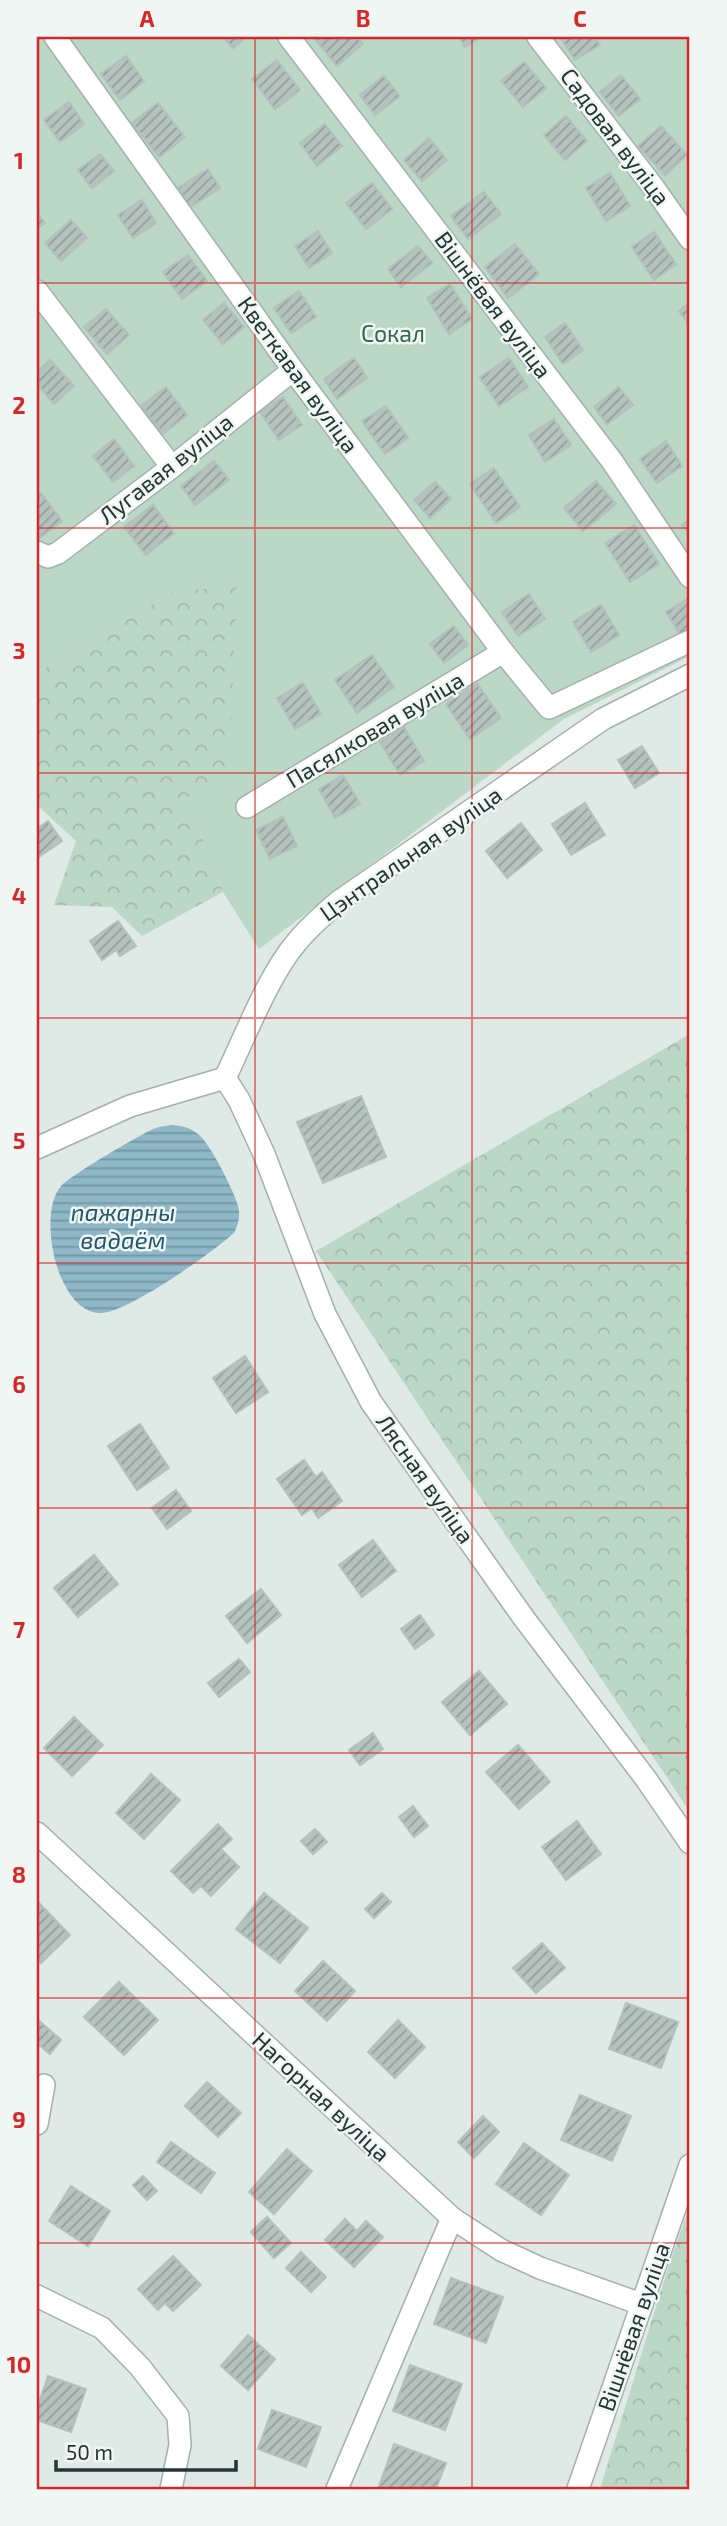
<svg xmlns="http://www.w3.org/2000/svg" width="727" height="2526" viewBox="0 0 727 2526" font-family="'Exo 2',sans-serif">
<style>
.green{fill:#bbd7c6}
.forest{fill:url(#forest-crowns)}
.water{fill:url(#water-rules)}
.building{fill:url(#building-hatch);stroke:#b3c1bd;stroke-width:2}
.lines{fill:none;stroke-linecap:round;stroke-linejoin:round}
.minor-casing{stroke:#a3b0ad;stroke-width:24}
.minor{stroke:#fff;stroke-width:21}
.grid{fill:none;stroke:#d62828;stroke-width:2;stroke-opacity:0.55}
.labels{text-anchor:middle;stroke-width:5;stroke-linejoin:round;paint-order:stroke}
.street-label{font-size:23px;fill:#233634;stroke:#eff6f3}
.park-label{font-size:23px;fill:#32684e;stroke:#eff6f3}
.water-label{font-size:24px;font-style:italic;fill:#25566a;stroke:#eff6f3}
.neatline{fill:none;stroke:#d62828;stroke-width:2.5}
.grid-label{font-size:23px;text-anchor:middle;font-weight:bold;fill:#d62828}
</style>
<defs>
<pattern id="forest-crowns" width="20" height="18" patternUnits="userSpaceOnUse" patternTransform="scale(1.75)"><rect width="20" height="18" fill="#bbd7c6"/><path d="M2 6a3 3 0 1 1 6 0M12 15a3 3 0 1 1 6 0" fill="none" stroke="#a0b9ab"/></pattern>
<pattern id="water-rules" width="6" height="5" patternUnits="userSpaceOnUse" patternTransform="scale(1.75)"><rect width="6" height="5" fill="#8eb7c7"/><path d="M0 2.5h6" fill="none" stroke="#7496a2"/></pattern>
<pattern id="building-hatch" width="6" height="6" patternUnits="userSpaceOnUse" patternTransform="scale(1.75)"><rect width="6" height="6" fill="#b5c3bf"/><path d="M-1 1l2-2M0 6l6-6M5 7l2-2" fill="none" stroke="#939f9c"/></pattern>
</defs>
<rect width="100%" height="100%" fill="#dfe9e6"/>
<!-- green -->
<polygon class="green" points="37,37 690,37 690,656 564,719 259,949 223,892 187,798 174,591 37,673"/>
<!-- forest -->
<g class="forest">
<polygon points="237,587 229,765 187,798 223,892 142,936 112,907 54,905 76,841 37,805 37,673 174,591"/>
<polygon points="690,1034 690,1812 316,1251"/>
<polygon points="690,2205 690,2489 600,2489 667,2271"/>
</g>
<!-- water -->
<path class="water" d="M172,1125C182,1126 189,1127 198,1134C210,1143 234,1191 238,1206C241,1216 238,1225 234,1233C213,1252 124,1316 98,1313C56,1309 37,1214 61,1186C70,1176 142,1133 156,1128C161,1126 167,1126 172,1125Z"/>
<!-- building -->
<g class="building">
<polygon points="223,37 246,37 233,48"/>
<polygon points="316,37 357,37 363,44 337,66 314,38"/>
<polygon points="459,37 481,37 465,47"/>
<polygon points="560,37 595,37 600,45 575,60"/>
<polygon points="126,56 144,81 120,100 101,74"/>
<polygon points="277,60 300,90 275,109 252,79"/>
<polygon points="524,62 546,88 523,107 501,81"/>
<polygon points="621,75 640,99 619,116 600,92"/>
<polygon points="384,76 400,96 375,115 360,95"/>
<polygon points="69,102 84,124 60,142 44,120"/>
<polygon points="158,103 185,137 159,157 132,123"/>
<polygon points="566,116 587,141 565,160 544,135"/>
<polygon points="325,124 342,146 317,166 300,143"/>
<polygon points="661,126 687,155 665,175 638,146"/>
<polygon points="429,138 447,160 422,181 404,160"/>
<polygon points="100,154 114,171 92,188 78,170"/>
<polygon points="208,169 220,188 190,207 178,188"/>
<polygon points="610,173 630,206 606,221 586,188"/>
<polygon points="372,183 392,209 366,229 346,203"/>
<polygon points="484,192 501,214 468,239 451,216"/>
<polygon points="142,200 156,223 133,238 118,215"/>
<polygon points="37,213 45,223 37,229"/>
<polygon points="71,220 87,238 61,261 45,243"/>
<polygon points="318,231 332,253 309,268 295,246"/>
<polygon points="654,232 676,264 654,280 632,247"/>
<polygon points="515,244 539,274 508,298 485,267"/>
<polygon points="418,246 432,263 401,287 388,269"/>
<polygon points="188,255 207,281 182,299 163,272"/>
<polygon points="450,284 472,319 449,334 427,298"/>
<polygon points="299,291 316,317 291,333 274,308"/>
<polygon points="224,303 244,327 223,344 203,320"/>
<polygon points="690,303 690,326 679,311"/>
<polygon points="106,309 129,335 107,354 84,327"/>
<polygon points="565,323 583,350 563,364 545,337"/>
<polygon points="354,358 367,378 337,399 324,379"/>
<polygon points="509,358 528,387 499,406 480,377"/>
<polygon points="50,360 74,386 54,404 37,384 37,372"/>
<polygon points="166,387 187,415 163,434 141,406"/>
<polygon points="619,387 633,405 607,424 594,407"/>
<polygon points="283,397 302,425 279,440 260,412"/>
<polygon points="386,406 408,438 385,454 362,421"/>
<polygon points="554,419 571,445 545,462 529,435"/>
<polygon points="114,439 134,466 113,482 93,456"/>
<polygon points="666,441 682,466 657,483 640,459"/>
<polygon points="214,461 229,480 195,505 181,486"/>
<polygon points="494,468 520,507 496,523 470,484"/>
<polygon points="596,481 616,504 583,531 564,508"/>
<polygon points="435,482 451,499 430,518 414,500"/>
<polygon points="41,493 62,521 37,540 37,496"/>
<polygon points="153,505 174,533 146,555 124,527"/>
<polygon points="690,518 690,534 682,525"/>
<polygon points="634,525 659,564 630,582 605,543"/>
<polygon points="529,594 545,619 518,636 502,612"/>
<polygon points="687,599 690,604 690,630 681,636 666,612"/>
<polygon points="601,605 619,635 591,652 573,622"/>
<polygon points="454,626 468,645 444,663 430,644"/>
<polygon points="372,655 394,687 357,713 335,680"/>
<polygon points="303,683 321,714 295,729 277,698"/>
<polygon points="477,683 501,718 470,739 446,704"/>
<polygon points="404,727 424,761 400,775 380,742"/>
<polygon points="642,746 659,773 635,788 618,760"/>
<polygon points="343,775 360,804 335,818 319,789"/>
<polygon points="585,803 605,835 571,855 552,824"/>
<polygon points="283,817 297,846 270,859 256,830"/>
<polygon points="48,821 62,841 37,858 37,829"/>
<polygon points="521,823 542,850 507,878 486,851"/>
<polygon points="118,921 136,946 120,956 116,950 102,960 90,941"/>
<polygon points="361,1096 386,1157 323,1183 297,1122"/>
<polygon points="245,1356 268,1392 236,1413 213,1378"/>
<polygon points="140,1424 169,1468 137,1490 108,1446"/>
<polygon points="304,1460 316,1477 322,1472 342,1501 318,1518 312,1508 302,1515 277,1479"/>
<polygon points="176,1490 191,1511 167,1529 152,1508"/>
<polygon points="373,1540 396,1571 362,1597 339,1565"/>
<polygon points="94,1555 118,1584 78,1617 54,1588"/>
<polygon points="261,1589 281,1615 247,1643 226,1616"/>
<polygon points="420,1615 434,1635 415,1649 401,1629"/>
<polygon points="239,1659 250,1672 219,1697 208,1683"/>
<polygon points="479,1671 507,1704 470,1735 442,1702"/>
<polygon points="74,1717 103,1745 72,1776 44,1748"/>
<polygon points="373,1733 383,1749 360,1765 349,1750"/>
<polygon points="518,1745 550,1782 519,1809 486,1772"/>
<polygon points="151,1774 180,1800 144,1839 116,1813"/>
<polygon points="413,1806 428,1826 414,1837 399,1817"/>
<polygon points="577,1821 601,1854 566,1880 542,1847"/>
<polygon points="218,1824 232,1839 221,1849 239,1867 211,1896 201,1886 193,1893 171,1871"/>
<polygon points="315,1829 327,1842 313,1854 301,1841"/>
<polygon points="264,1893 308,1928 280,1963 236,1929"/>
<polygon points="382,1893 391,1902 374,1918 365,1909"/>
<polygon points="37,1901 70,1935 41,1963 37,1959"/>
<polygon points="542,1943 565,1968 536,1993 513,1968"/>
<polygon points="323,1961 355,1991 327,2021 295,1991"/>
<polygon points="119,1982 158,2020 124,2055 84,2017"/>
<polygon points="626,2003 678,2022 661,2068 609,2049"/>
<polygon points="37,2019 61,2040 50,2054 37,2043"/>
<polygon points="398,2020 425,2047 395,2078 368,2052"/>
<polygon points="207,2082 241,2113 218,2137 185,2106"/>
<polygon points="580,2095 631,2116 612,2161 561,2140"/>
<polygon points="483,2116 499,2132 474,2158 458,2142"/>
<polygon points="171,2142 215,2173 201,2193 157,2162"/>
<polygon points="524,2143 569,2175 541,2215 496,2184"/>
<polygon points="287,2149 312,2171 274,2214 249,2192"/>
<polygon points="143,2176 157,2191 147,2200 133,2185"/>
<polygon points="71,2186 110,2211 88,2246 49,2221"/>
<polygon points="267,2217 291,2243 274,2258 251,2232"/>
<polygon points="345,2219 357,2231 366,2221 383,2237 354,2267 325,2240"/>
<polygon points="301,2252 326,2277 311,2292 286,2268"/>
<polygon points="173,2256 201,2285 173,2311 165,2303 158,2310 138,2289"/>
<polygon points="451,2278 503,2297 486,2343 434,2324"/>
<polygon points="248,2335 275,2359 248,2390 221,2366"/>
<polygon points="410,2365 462,2384 445,2430 393,2411"/>
<polygon points="48,2376 86,2389 71,2432 37,2420 37,2409"/>
<polygon points="272,2410 321,2427 306,2467 258,2449"/>
<polygon points="394,2444 446,2463 436,2489 378,2489"/>
</g>
<g class="lines">
<!-- minor casing -->
<g class="minor-casing">
<g id="minor">
<polyline points="55,37 293,370 503,652 549,708 690,641"/>
<polyline points="289,37 612,461 690,577"/>
<polyline points="538,37 654,188 690,239"/>
<polyline points="37,291 172,467"/>
<polyline points="37,552 48,557 58,553 172,467 293,370"/>
<polyline points="247,807 503,652"/>
<polyline points="225,1078 239,1100 264,1154 325,1314 371,1402 523,1617 646,1779 690,1843"/>
<path d="M37,1148L130,1106L225,1078C245,1037 268,976 296,943C308,928 323,915 338,902L603,719L690,675"/>
<polyline points="37,1833 452,2218 501,2250 540,2268 641,2304"/>
<polyline points="37,2124 44,2085"/>
<polyline points="37,2296 102,2328 140,2367 178,2416 180,2445 171,2489"/>
<polyline points="337,2489 452,2218"/>
<polyline points="578,2489 690,2165"/>
</g>
</g>
<!-- minor -->
<use href="#minor" class="minor"/>
</g>
<!-- grid -->
<path class="grid" d="M255,37V2489M472,37V2489M37,283H690M37,528H690M37,773H690M37,1018H690M37,1263H690M37,1508H690M37,1753H690M37,1998H690M37,2243H690"/>
<g class="labels">
<!-- street labels -->
<g class="street-label">
<text transform="translate(615 137) rotate(53)" y="8">Садовая вуліца</text>
<text transform="translate(493 305) rotate(53)" y="8">Вішнёвая вуліца</text>
<text transform="translate(298 375) rotate(54)" y="8">Кветкавая вуліца</text>
<text transform="translate(166 469) rotate(-38)" y="8">Лугавая вуліца</text>
<text transform="translate(375 730) rotate(-31)" y="8">Пасялковая вуліца</text>
<text transform="translate(411 854) rotate(-35)" y="8">Цэнтральная вуліца</text>
<text transform="translate(425 1479) rotate(55)" y="8">Лясная вуліца</text>
<text transform="translate(321 2097) rotate(43)" y="8">Нагорная вуліца</text>
<text transform="translate(634 2327) rotate(-71)" y="8">Вішнёвая вуліца</text>
</g>
<!-- park labels -->
<g class="park-label">
<text x="393" y="342">Сокал</text>
</g>
<!-- water labels -->
<g class="water-label">
<text x="123" y="1221">пажарны<tspan x="123" dy="28">вадаём</tspan></text>
</g>
</g>
<!-- border -->
<rect width="727" height="2526" fill="none" stroke="#eff6f3" stroke-width="77"/>
<!-- scale -->
<path d="M56 2460v10h180v-10" fill="none" stroke="#233634" stroke-width="3.5"/>
<text x="66" y="2460" font-size="21" fill="#233634" stroke="#eff6f3" stroke-width="5" paint-order="stroke">50 m</text>
<rect x="38" y="38" width="650" height="2450" class="neatline"/>
<g class="grid-label">
<text x="147" y="27">A</text>
<text x="363" y="27">B</text>
<text x="580" y="27">C</text>
<text x="19" y="169">1</text>
<text x="19" y="414">2</text>
<text x="19" y="659">3</text>
<text x="19" y="904">4</text>
<text x="19" y="1149">5</text>
<text x="19" y="1393">6</text>
<text x="19" y="1638">7</text>
<text x="19" y="1883">8</text>
<text x="19" y="2128">9</text>
<text x="19" y="2373">10</text>
</g>
</svg>
